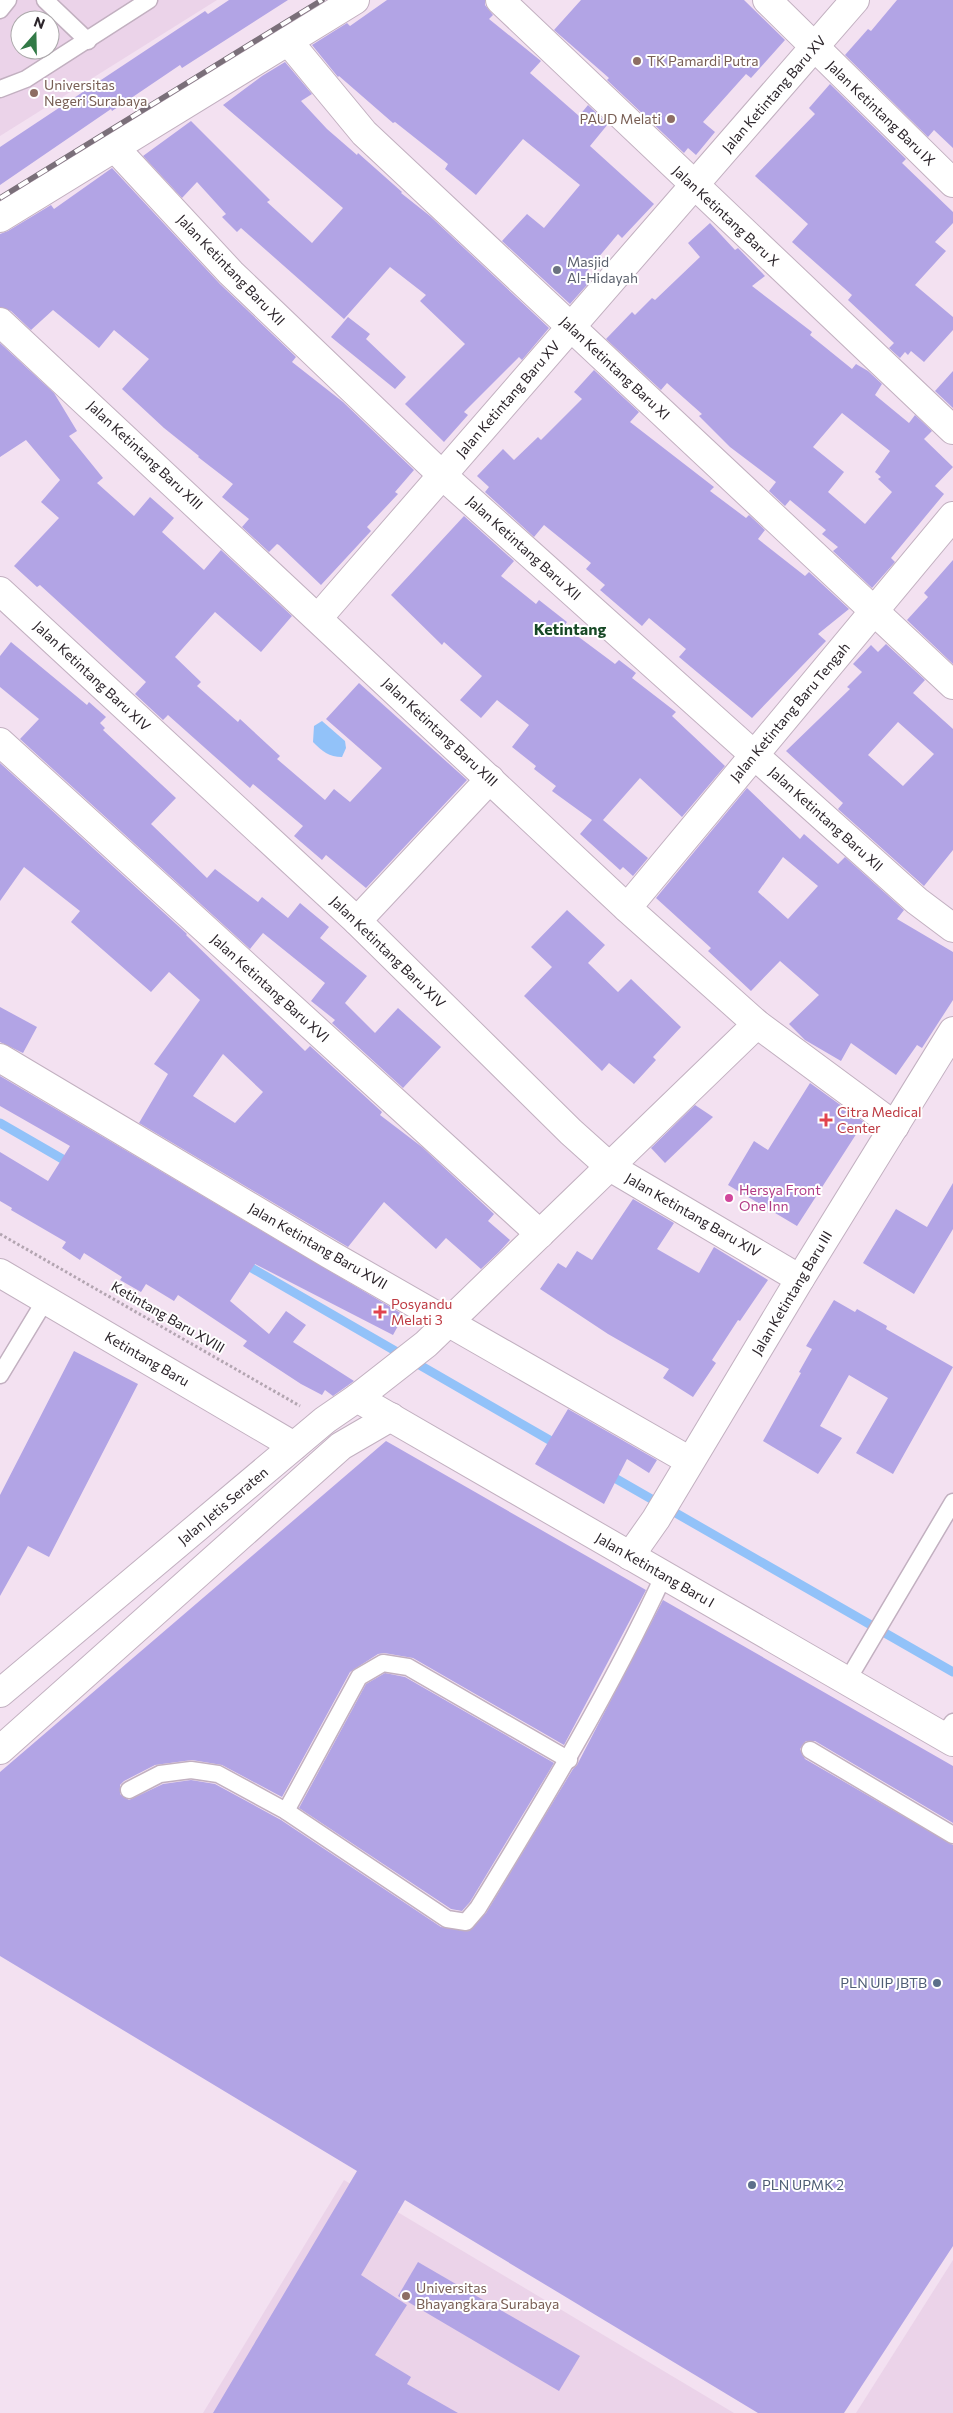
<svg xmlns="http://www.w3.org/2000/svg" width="953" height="2413" viewBox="0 0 953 2413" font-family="Commissioner,sans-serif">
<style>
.built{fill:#ebd3e9;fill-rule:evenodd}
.water{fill:#92c2f9}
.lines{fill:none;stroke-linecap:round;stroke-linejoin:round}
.stream{stroke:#92c2f9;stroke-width:9}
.building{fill:#b2a4e5;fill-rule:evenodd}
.service-casing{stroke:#c2b0c0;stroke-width:19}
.minor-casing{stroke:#c2b0c0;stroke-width:30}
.tertiary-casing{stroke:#c2b0c0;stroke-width:30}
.path{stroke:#b3a5b1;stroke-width:3;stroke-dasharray:2.5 2.5;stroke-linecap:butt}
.service{stroke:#fff;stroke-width:16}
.minor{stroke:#fff;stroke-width:28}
.tertiary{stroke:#fff;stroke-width:28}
.rail-casing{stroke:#7a6f79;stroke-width:5.5}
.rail{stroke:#fff;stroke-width:4;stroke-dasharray:11;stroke-linecap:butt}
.education-dot{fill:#8d6e63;stroke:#fff;stroke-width:2}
.worship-dot{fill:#6b7280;stroke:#fff;stroke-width:2}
.health-dot{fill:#e0444e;stroke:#fff;stroke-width:2}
.hotel-dot{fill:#d1479c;stroke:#fff;stroke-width:2}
.service-dot{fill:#5c6f8a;stroke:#fff;stroke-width:2}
.labels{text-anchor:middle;stroke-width:4;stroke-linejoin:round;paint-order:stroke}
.education-label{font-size:14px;fill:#785e54;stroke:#fff;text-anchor:start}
.street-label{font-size:14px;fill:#2c252b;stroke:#fff}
.worship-label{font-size:14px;fill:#5b616d;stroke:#fff;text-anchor:start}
.health-label{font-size:14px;fill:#be3a42;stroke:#fff;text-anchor:start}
.hotel-label{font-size:14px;fill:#b23c85;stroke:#fff;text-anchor:start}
.service-label{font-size:14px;fill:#4e5e75;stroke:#fff;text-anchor:end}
.quarter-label{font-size:16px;font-weight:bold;fill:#164825;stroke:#fff}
</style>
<rect width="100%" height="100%" fill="#f3e1f1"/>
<!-- built -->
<g class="built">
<path d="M0,0H217L0,136ZM20,20H50V50H20Z"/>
<polygon points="344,2180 734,2413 203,2413"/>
<polygon points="953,2260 953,2413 856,2413"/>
</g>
<!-- water -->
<path class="water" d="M322,721L345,741L346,748L342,757C329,757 322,751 313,742L314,726Z"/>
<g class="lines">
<!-- stream -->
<g class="stream">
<polyline points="0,1123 71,1164"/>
<polyline points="243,1263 558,1445"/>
<polyline points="606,1473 953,1672"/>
</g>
</g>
<!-- building -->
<g class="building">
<polygon points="229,0 288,0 182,68 180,65 112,111 111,109 0,185 0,147 205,11 208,14"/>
<polygon points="387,0 485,0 485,5 493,15 489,19 541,61 530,73 579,116 588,105 608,124 590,146 654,204 622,238 618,234 587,271 594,277 570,304 502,241 527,214 544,228 580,185 523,139 476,195 445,169 448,164 395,122 393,123 339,76 338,77 312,45 347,23 350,26"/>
<polygon points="581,0 744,0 785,40 751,78 746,74 703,122 715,132 696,155 688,148 684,153 607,80 609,78 554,30"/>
<polygon points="897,0 953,0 953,148 934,130 928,137 845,55 868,29 871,31"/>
<polygon points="285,62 312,94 301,101 327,129 357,155 358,153 402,192 401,193 430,216 549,328 522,360 519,357 464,412 468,415 444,442 405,404 465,344 420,301 426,295 390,267 344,319 241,228 237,232 222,217 226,214 197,182 182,198 143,156 191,121 270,200 267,202 312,243 343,208 223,105 262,76"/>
<polygon points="830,84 906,159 902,163 953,212 953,223 935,242 946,251 915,285 953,317 953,330 924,362 911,351 908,355 905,352 900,358 889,348 894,343 848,300 852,295 792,242 808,224 755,176 815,114 809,108"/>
<polygon points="112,168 220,284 296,357 292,362 343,402 414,470 395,492 398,494 367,527 371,531 321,585 279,545 277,544 269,552 242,527 249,519 222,497 233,484 198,457 199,456 164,428 122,389 149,359 114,330 99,348 53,310 31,330 11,311 0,307 0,234 8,231 51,205 54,209"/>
<path d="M710,223L735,250L738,248L765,276L752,286L812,332L810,335L852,369L856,364L868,371L882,384L875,395L909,423L915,415L932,431L924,439L953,467L935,486L944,494L891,558L895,562L872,588L833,551L838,547L822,534L826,530L790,500L785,506L769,491L776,482L730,447L699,416L702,414L667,383L661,390L606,339L632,312L635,315L652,298L655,300L700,257L688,243ZM842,413L890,451L875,472L881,477L878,479L892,492L865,524L828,492L844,472L813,447Z"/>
<polygon points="348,317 370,334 366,339 406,377 395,389 331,337"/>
<polygon points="0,343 54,393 77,431 69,436 103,478 97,483 134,516 150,497 174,518 162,532 204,570 221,550 292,616 261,652 215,612 175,657 201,682 197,686 238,722 240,719 280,756 277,759 325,800 334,789 350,802 382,768 326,719 359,683 467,780 366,888 326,855 322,860 294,836 303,826 253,784 250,788 168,715 163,720 135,694 146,682 40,585 37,587 14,566 59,518 41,502 60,480 26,440 0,457"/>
<polygon points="594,370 639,412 630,422 714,487 710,491 746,518 749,515 765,530 758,539 805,576 809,572 849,609 818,634 826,641 752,718 679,657 686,649 649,618 642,626 600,590 605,585 586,569 591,563 544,525 534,537 485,492 489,487 477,476 503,449 514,460 538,437 541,440 582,399 574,392"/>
<polygon points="953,371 953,408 935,391"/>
<polygon points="464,516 514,561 501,576 536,604 539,600 567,622 564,626 615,664 619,660 636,673 632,678 676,712 672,716 725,766 682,817 640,778 603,820 648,858 633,876 623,867 620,870 580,834 592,820 552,791 556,786 534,769 536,766 512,747 529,725 497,700 481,718 460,700 482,676 444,642 442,645 391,595"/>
<polygon points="953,560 953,664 907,620 928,597 924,593"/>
<polygon points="11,642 87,705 89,702 106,717 100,723 105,728 103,730 176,798 151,824 207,878 215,869 258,902 262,897 288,918 300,903 329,927 320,938 367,976 345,1003 375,1033 398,1008 441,1047 403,1088 332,1023 335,1020 311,1001 325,983 263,933 250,949 20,739 39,719 0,687 0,656"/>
<path d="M886,644L925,680L913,693L953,729V850L924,886L838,809L843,803L786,751L850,689L847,687L862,672L853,664L871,645L878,652ZM898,722L934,754L903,786L868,755Z"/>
<path d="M0,763L187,934L186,935L305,1051L310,1046L382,1112L380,1115L422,1147L494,1214L488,1221L510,1240L499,1252L481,1269L446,1238L436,1249L384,1202L348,1247L139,1123L168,1074L154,1064L200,1000L169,972L151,992L71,922L80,911L24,867L0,901ZM223,1054L263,1092L235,1123L193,1096Z"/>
<path d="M747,788L800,839L804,834L838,864L845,857L904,910L897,919L953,952V1000L922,1048L917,1045L896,1075L851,1043L841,1061L805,1040L789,1024L819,995L780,961L751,991L708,951L711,948L656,898ZM783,857L818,886L788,919L758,892Z"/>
<polygon points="567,910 605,945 588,963 618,992 631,979 681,1027 653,1057 656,1060 634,1084 609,1063 602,1071 524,996 552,967 531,947"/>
<polygon points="0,1007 37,1027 23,1053 0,1042"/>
<polygon points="0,1076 404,1315 393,1335 255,1264 230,1301 269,1334 286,1311 306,1325 293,1342 354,1381 333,1396 325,1390 322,1395 301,1384 243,1346 247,1341 178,1295 174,1301 146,1284 141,1292 120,1280 122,1277 84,1253 80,1260 62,1248 66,1242 11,1210 12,1208 0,1201 0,1152 48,1181 70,1146 0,1106"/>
<polygon points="810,1083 864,1122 797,1226 728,1185 754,1141 768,1150"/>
<polygon points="695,1105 713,1117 665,1163 651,1148"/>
<polygon points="953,1183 953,1229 914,1294 863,1263 896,1209 927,1227"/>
<polygon points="633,1199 674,1223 657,1249 699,1273 714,1247 768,1280 740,1321 738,1320 712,1360 716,1363 693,1397 663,1378 669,1369 608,1334 540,1289 558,1263 566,1268 577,1251 592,1260"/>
<polygon points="834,1300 855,1312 857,1309 887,1326 886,1329 953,1367 893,1474 856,1453 888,1398 849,1375 820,1426 842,1438 818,1474 763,1441 801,1373 799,1372 812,1349 806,1346"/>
<polygon points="74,1351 138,1384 49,1557 28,1546 0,1596 0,1495"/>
<polygon points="568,1409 657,1460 649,1473 627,1459 604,1504 535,1464"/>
<polygon points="386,1441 646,1590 564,1745 413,1658 384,1653 378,1654 350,1672 282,1797 222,1765 192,1760 155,1765 124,1781 120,1785 120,1794 129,1800 163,1784 191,1780 215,1784 281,1820 441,1927 469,1931 486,1913 573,1769 577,1765 663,1600 953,1766 953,1823 815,1741 806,1741 800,1749 805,1759 953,1845 953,2246 844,2413 758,2413 405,2200 361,2275 407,2305 375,2355 411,2377 407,2384 458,2413 213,2413 357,2171 0,1956 0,1772"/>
<polygon points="385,1673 405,1677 554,1763 470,1902 462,1911 451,1909 299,1808 366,1684"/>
<polygon points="418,2262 580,2356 559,2391 398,2296"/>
</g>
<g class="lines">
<!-- service casing -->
<g class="service-casing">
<g id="service">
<polyline points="45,0 88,41"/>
<polyline points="0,10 8,0"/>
<polyline points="0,89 26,79 149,0"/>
<polyline points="0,1375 46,1299"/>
<polyline points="847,1681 953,1502"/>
<polyline points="942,1736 953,1722"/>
<polyline points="810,1750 953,1835"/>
<path d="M129,1790L160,1774L191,1770L218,1774L286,1811L447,1919L466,1922L478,1908C545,1799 610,1691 664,1575"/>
<polyline points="286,1811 359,1677 383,1663 408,1667 569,1760"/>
</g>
</g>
<!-- minor casing -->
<g class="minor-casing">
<g id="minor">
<polyline points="500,0 953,430"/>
<polyline points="767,0 953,183"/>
<polyline points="288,41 364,133 953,685"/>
<polyline points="115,148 231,273 442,475 917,901 953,928"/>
<polyline points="0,218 355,0"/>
<polyline points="0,322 627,908 757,1024 895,1126"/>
<polyline points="0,591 357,921 571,1132 610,1167 800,1279"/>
<polyline points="318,618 855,0"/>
<polyline points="0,742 540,1234"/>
<polyline points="627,908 953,516"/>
<polyline points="357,921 490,779"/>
<polyline points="0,1058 329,1254 690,1461"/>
<polyline points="0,1273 294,1446"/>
<polyline points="357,1398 426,1344 757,1024"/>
<polyline points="630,1556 656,1519 800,1279 953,1031"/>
</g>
</g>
<!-- tertiary casing -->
<g class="tertiary-casing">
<g id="tertiary">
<polyline points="0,1693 325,1420 357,1398 953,1742"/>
<polyline points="0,1750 341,1446 391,1417"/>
</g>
</g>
<!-- path -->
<polyline class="path" points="0,1234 300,1406"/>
<!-- service -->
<use href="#service" class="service"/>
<!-- minor -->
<use href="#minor" class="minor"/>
<!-- tertiary -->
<use href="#tertiary" class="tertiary"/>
<!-- rail casing -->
<g class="rail-casing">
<polyline id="rail" points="0,198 322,0"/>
</g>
<!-- rail -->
<use href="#rail" class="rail"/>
</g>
<!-- markers -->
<g class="education-dot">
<circle cx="637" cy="61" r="5"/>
<circle cx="34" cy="93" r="5"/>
<circle cx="671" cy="119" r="5"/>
<circle cx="406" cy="2296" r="5"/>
</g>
<circle class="worship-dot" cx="557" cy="270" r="5"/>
<g class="health-dot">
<path d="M823.5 1112.5h5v5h5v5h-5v5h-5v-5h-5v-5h5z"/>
<path d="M377.5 1304.5h5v5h5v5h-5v5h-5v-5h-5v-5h5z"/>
</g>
<circle class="hotel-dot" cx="729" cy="1198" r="5"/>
<g class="service-dot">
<circle cx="937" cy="1983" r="5"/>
<circle cx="752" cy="2185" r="5"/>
</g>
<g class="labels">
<!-- education labels -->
<g class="education-label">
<text x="647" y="66">TK Pamardi Putra</text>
<text x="44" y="90">Universitas<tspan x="44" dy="16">Negeri Surabaya</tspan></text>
<text x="661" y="124" text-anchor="end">PAUD Melati</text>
<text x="416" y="2293">Universitas<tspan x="416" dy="16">Bhayangkara Surabaya</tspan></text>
</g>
<!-- street labels -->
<g class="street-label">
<text transform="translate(774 94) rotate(-49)" y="5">Jalan Ketintang Baru XV</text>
<text transform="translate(881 113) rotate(44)" y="5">Jalan Ketintang Baru IX</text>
<text transform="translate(726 216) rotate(43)" y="5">Jalan Ketintang Baru X</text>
<text transform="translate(231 270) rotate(46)" y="5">Jalan Ketintang Baru XII</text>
<text transform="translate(615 368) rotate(43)" y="5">Jalan Ketintang Baru XI</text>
<text transform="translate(508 399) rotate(-49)" y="5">Jalan Ketintang Baru XV</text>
<text transform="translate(145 455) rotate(43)" y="5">Jalan Ketintang Baru XIII</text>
<text transform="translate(524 548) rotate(42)" y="5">Jalan Ketintang Baru XII</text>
<text transform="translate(92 676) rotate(43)" y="5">Jalan Ketintang Baru XIV</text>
<text transform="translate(790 712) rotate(-50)" y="5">Jalan Ketintang Baru Tengah</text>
<text transform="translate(440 732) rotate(43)" y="5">Jalan Ketintang Baru XIII</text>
<text transform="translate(826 819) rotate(42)" y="5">Jalan Ketintang Baru XII</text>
<text transform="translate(388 952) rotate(44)" y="5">Jalan Ketintang Baru XIV</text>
<text transform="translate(270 988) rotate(42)" y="5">Jalan Ketintang Baru XVI</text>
<text transform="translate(693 1215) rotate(30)" y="5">Jalan Ketintang Baru XIV</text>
<text transform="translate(318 1246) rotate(30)" y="5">Jalan Ketintang Baru XVII</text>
<text transform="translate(792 1293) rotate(-59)" y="5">Jalan Ketintang Baru III</text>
<text transform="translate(168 1317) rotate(30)" y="5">Ketintang Baru XVIII</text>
<text transform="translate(147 1359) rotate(30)" y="5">Ketintang Baru</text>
<text transform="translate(223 1506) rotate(-40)" y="5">Jalan Jetis Seraten</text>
<text transform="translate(655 1570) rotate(30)" y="5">Jalan Ketintang Baru I</text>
</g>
<!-- worship labels -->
<g class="worship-label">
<text x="567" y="267">Masjid<tspan x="567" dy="16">Al-Hidayah</tspan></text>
</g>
<!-- health labels -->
<g class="health-label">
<text x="837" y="1117">Citra Medical<tspan x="837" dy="16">Center</tspan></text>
<text x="391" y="1309">Posyandu<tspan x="391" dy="16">Melati 3</tspan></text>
</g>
<!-- hotel labels -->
<g class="hotel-label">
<text x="739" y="1195">Hersya Front<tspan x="739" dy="16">One Inn</tspan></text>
</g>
<!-- service labels -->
<g class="service-label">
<text x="927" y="1988">PLN UIP JBTB</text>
<text x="762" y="2190" text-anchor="start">PLN UPMK 2</text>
</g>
<!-- quarter labels -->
<g class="quarter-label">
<text x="570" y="635">Ketintang</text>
</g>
</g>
<!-- north arrow -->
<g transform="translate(35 35) rotate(20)"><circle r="24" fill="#ffffff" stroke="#aba8aa"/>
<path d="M0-4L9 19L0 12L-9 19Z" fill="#327a47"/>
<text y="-8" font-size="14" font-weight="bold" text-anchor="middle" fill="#2c252b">N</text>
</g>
</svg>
